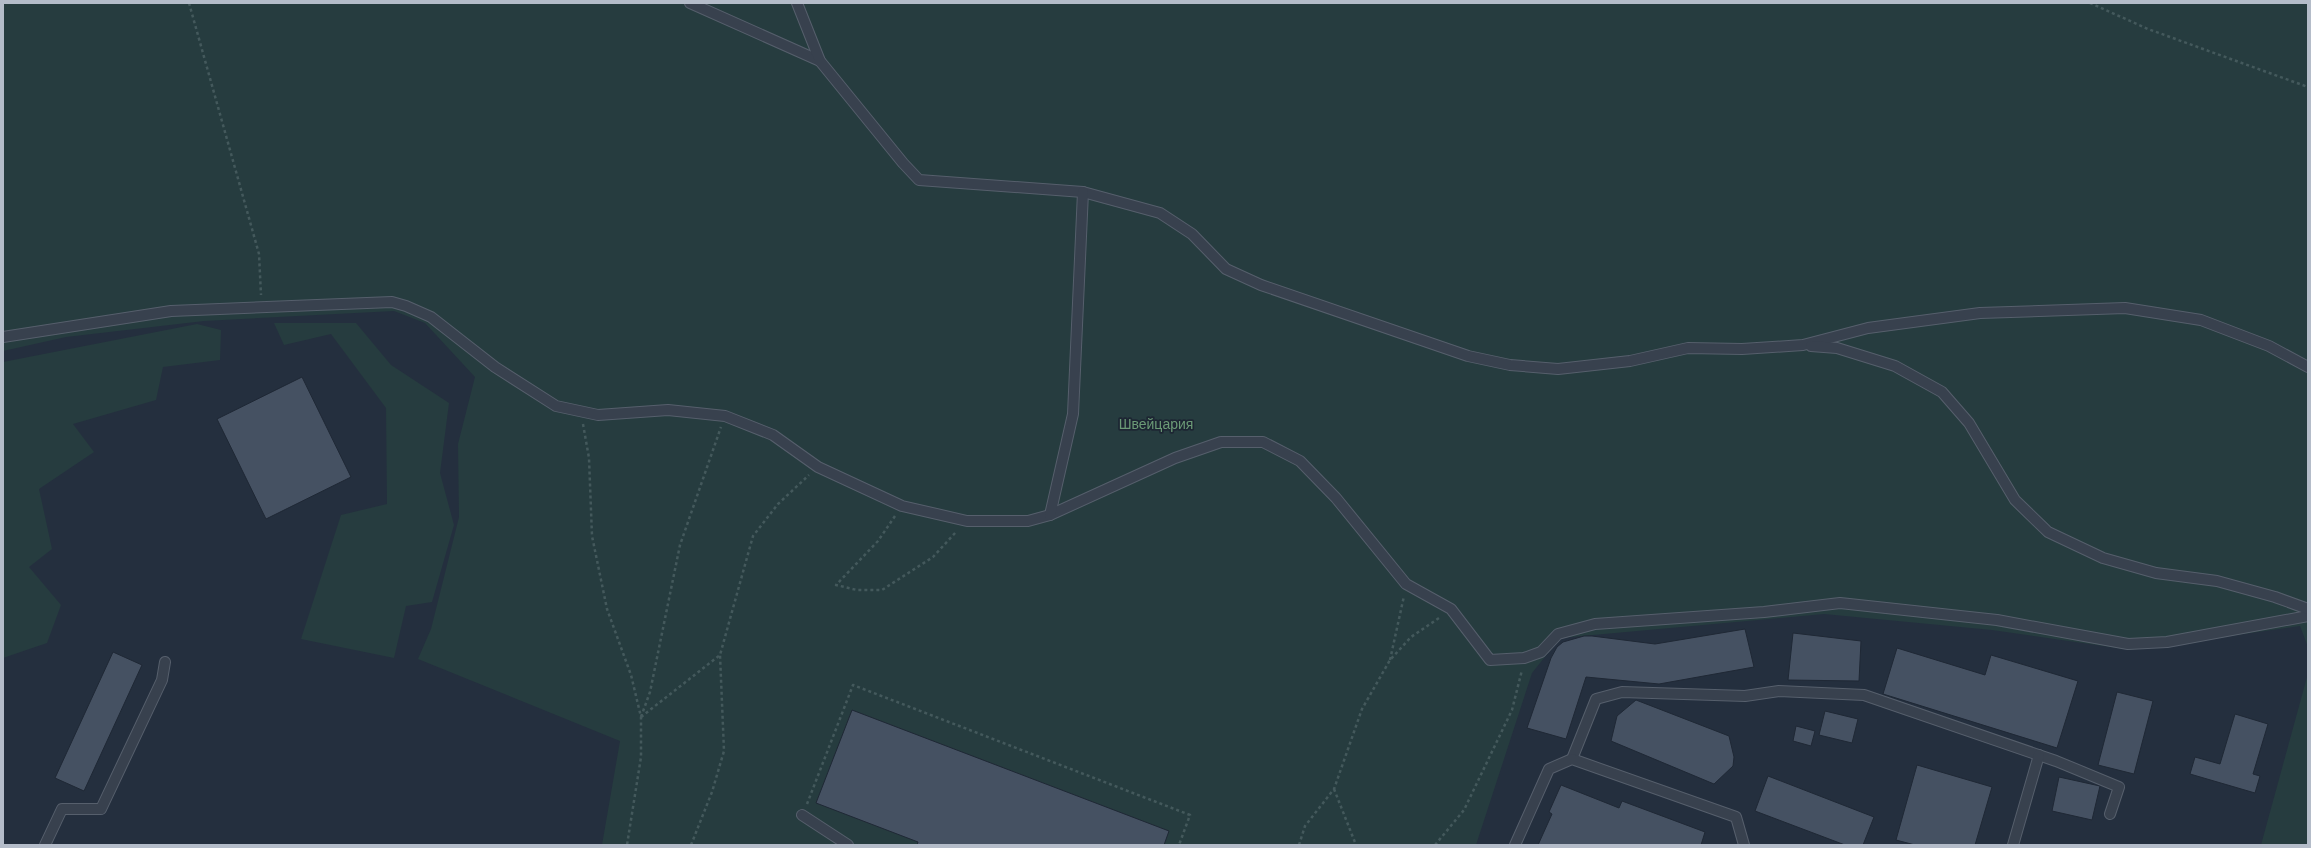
<svg xmlns="http://www.w3.org/2000/svg" width="2311" height="848" viewBox="0 0 2311 848" font-family="'DM Sans',sans-serif">
<style>
.green{fill:#263c3f}
.building{fill:#455162;stroke:#1f2835}
.lines{fill:none;stroke-linecap:round;stroke-linejoin:round}
.lane-casing{stroke:#565f6c;stroke-width:12}
.path{stroke:#44595c;stroke-width:2.5;stroke-dasharray:3 3;stroke-linecap:butt}
.lane{stroke:#38414e;stroke-width:10}
.labels{text-anchor:middle;stroke-width:3.5;stroke-linejoin:round;paint-order:stroke}
.park-label{font-size:14px;fill:#6b9a76;stroke:#1d2633}
</style>
<rect width="100%" height="100%" fill="#242f3e"/>
<!-- green -->
<g class="green">
<polygon points="3,3 2308,3 2308,647 2300,626 2131,650 1992,630 1824,614 1560,638 1532,673 1476,845 602,845 620,741 418,659 431,629 459,517 458,444 475,377 425,323 394,311 204,321 66,337 3,351"/>
<polygon points="274,323 356,323 391,365 449,403 440,473 454,525 432,602 406,606 394,658 301,639 341,515 387,504 386,408 331,334 284,345"/>
<polygon points="197,324 221,330 220,360 163,367 156,400 73,424 94,452 39,489 52,549 29,567 61,605 47,643 3,658 3,362"/>
<polygon points="2308,673 2308,845 2261,845 2307,677"/>
</g>
<!-- building -->
<g class="building">
<polygon points="302,377 351,477 266,519 217,419"/>
<polygon points="1745,629 1754,667 1659,684 1586,677 1566,739 1527,728 1551,658 1557,647 1563,642 1584,636 1592,636 1655,644"/>
<polygon points="1793,633 1861,641 1859,681 1788,680"/>
<polygon points="1897,648 1985,675 1991,655 2078,681 2057,748 1883,694"/>
<polygon points="113,652 142,665 84,791 55,778"/>
<polygon points="2117,692 2153,701 2134,774 2098,765"/>
<polygon points="1636,700 1729,736 1734,757 1733,766 1714,784 1611,741 1617,716"/>
<polygon points="852,710 1169,831 1164,845 917,845 918,842 816,803"/>
<polygon points="1825,711 1858,719 1852,743 1819,735"/>
<polygon points="2235,714 2268,724 2253,774 2260,776 2255,793 2190,774 2195,757 2220,764"/>
<polygon points="1796,726 1815,731 1811,746 1793,741"/>
<polygon points="1917,765 1992,787 1975,845 1915,845 1896,840"/>
<polygon points="1768,776 1874,817 1863,845 1845,845 1755,811"/>
<polygon points="2059,777 2100,786 2092,820 2052,811"/>
<polygon points="1561,785 1619,808 1622,801 1705,832 1701,845 1538,845 1552,814 1549,812"/>
</g>
<g class="lines">
<!-- lane casing -->
<g class="lane-casing">
<g id="lane">
<polyline points="690,3 820,61"/>
<polyline points="797,3 820,61 903,163 919,180 1083,192 1160,213 1192,234 1226,269 1261,285 1468,356 1510,365 1558,369 1630,361 1688,348 1742,349 1803,345 1868,328 1980,313 2125,308 2201,320 2269,346 2308,367"/>
<polyline points="3,337 171,311 392,302 406,306 431,317 495,367 556,406 598,415 668,410 725,416 773,435 818,467 902,506 967,521 1028,521 1050,515 1175,458 1221,442 1263,442 1300,461 1336,498 1406,584 1451,609 1490,660 1524,658 1541,652 1558,634 1595,624 1764,612 1840,603 1997,620 2128,644 2167,642 2308,616"/>
<polyline points="1811,346 1837,348 1895,366 1942,392 1969,423 2015,500 2048,532 2103,558 2156,573 2217,581 2275,597 2308,609"/>
<polyline points="1050,515 1073,414 1083,192"/>
<polyline points="1572,759 1596,699 1622,692 1745,696 1779,691 1864,695 2056,761 2119,787 2110,814"/>
<polyline points="802,815 848,845"/>
<polyline points="45,845 62,809 101,809 162,680 165,662"/>
<polyline points="1515,845 1549,769 1572,759 1736,817 1744,845"/>
<polyline points="2013,845 2039,755"/>
</g>
</g>
<!-- path -->
<g class="path">
<polyline points="189,3 259,254 261,295"/>
<polyline points="2090,3 2148,29 2308,87"/>
<polyline points="583,424 589,458 592,536 607,609 631,675 641,717 641,757 627,845"/>
<polyline points="895,516 878,541 836,585 857,590 882,590 933,557 956,532"/>
<polyline points="1390,660 1404,596"/>
<polyline points="641,717 720,655 753,536 778,504 809,475"/>
<polyline points="641,717 650,692 680,545 721,427"/>
<polyline points="1334,789 1356,845"/>
<polyline points="807,804 853,685 1190,815 1179,845"/>
<polyline points="691,845 712,792 724,751 720,655"/>
<polyline points="1299,845 1305,826 1334,789 1362,709 1390,660 1411,637 1439,618"/>
<polyline points="1435,845 1464,810 1512,710 1522,670"/>
</g>
<!-- lane -->
<use href="#lane" class="lane"/>
</g>
<g class="labels">
<!-- park labels -->
<g class="park-label">
<text x="1156" y="429">Швейцария</text>
</g>
</g>
<!-- border -->
<rect width="2311" height="848" fill="none" stroke="#b4bcc9" stroke-width="8"/>
</svg>
